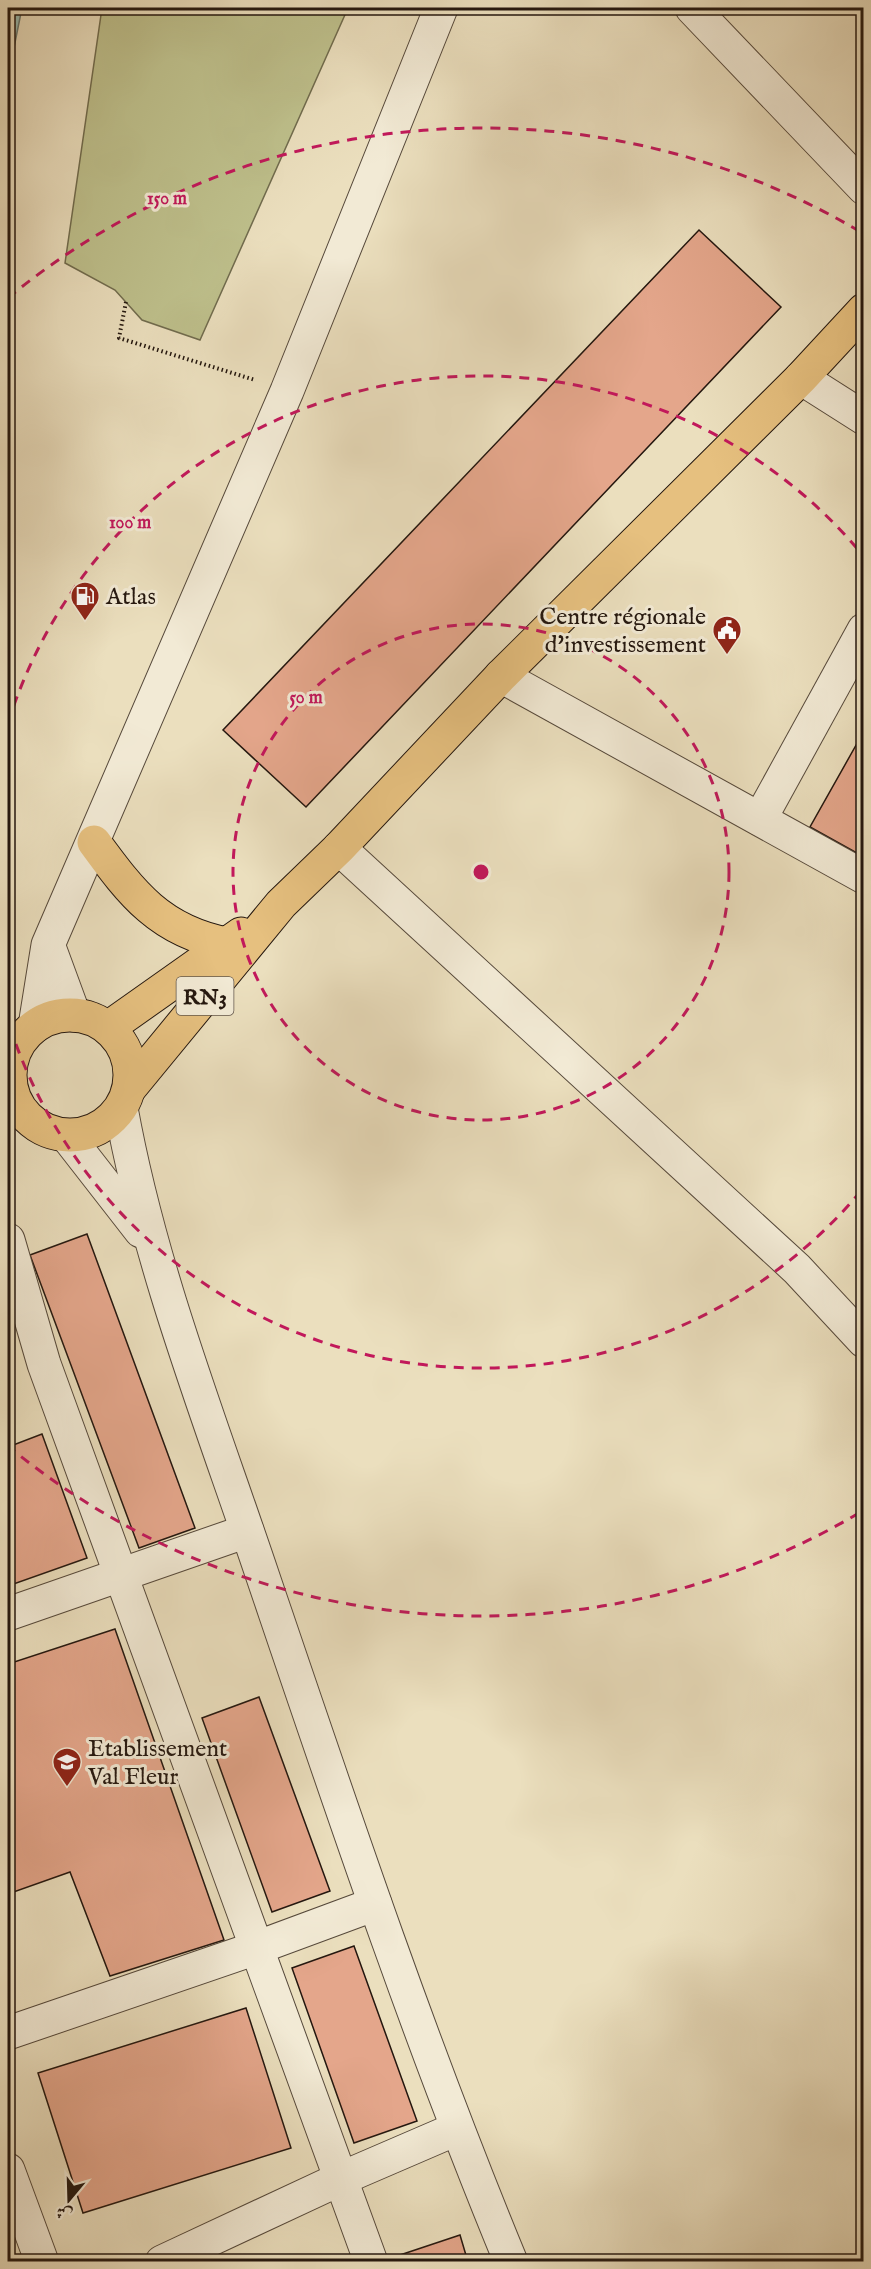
<svg xmlns="http://www.w3.org/2000/svg" width="871" height="2269" viewBox="0 0 871 2269" font-family="'IM FELL English',Amiri,serif">
<style>
.green{fill:#bec08c;stroke:#716c4e;stroke-width:1.5}
.water{fill:#98bcb4;stroke:#6a7a72;stroke-width:1.5}
.building{fill:#e4a68b;stroke:#24170f;stroke-width:1.5}
.lines{fill:none;stroke-linecap:round;stroke-linejoin:round}
.minor-casing{stroke:#56493b;stroke-width:35}
.major-casing{stroke:#24170f;stroke-width:35}
.path{stroke:#24170f;stroke-width:4;stroke-dasharray:1.5 3;stroke-linecap:butt}
.minor{stroke:#f2ead5;stroke-width:33}
.major{stroke:#e6c07f;stroke-width:33}
.ring{fill:none;stroke:#c2185b;stroke-width:3;stroke-dasharray:10 8}
.labels{text-anchor:middle;stroke-width:6;stroke-linejoin:round;paint-order:stroke}
.shield{fill:#f2ead5;stroke:#62564a;stroke-width:1.5}
.shield-label{font-size:22px;font-weight:bold;fill:#24170f}
.poi-label{font-size:24px;fill:#24170f;stroke:#f2ead5;text-anchor:start}
.centre{fill:#c2185b;stroke:#f2ead5;stroke-width:3}
.ring-label{font-size:18px;text-anchor:middle;font-weight:bold;fill:#c2185b;stroke:#f2ead5;stroke-width:6;stroke-linejoin:round;paint-order:stroke}
</style>
<rect width="100%" height="100%" fill="#ebdfbe"/>
<filter id="stains"><feTurbulence type="fractalNoise" baseFrequency=".00333" numOctaves="4"/><feColorMatrix values="0 0 0 0 .2 0 0 0 0 .09 0 0 0 0 .02 0 0 0 .5 -.17"/></filter>
<radialGradient id="worn" r=".72"><stop offset=".6" stop-color="#630" stop-opacity="0"/><stop offset="1" stop-color="#630" stop-opacity=".3"/></radialGradient>
<!-- green -->
<polygon class="green" points="102,8 348,8 200,340 142,320 115,290 65,263"/>
<!-- water -->
<polygon class="water" points="8,8 22,8 8,77"/>
<!-- building -->
<g class="building">
<polygon points="699,230 781,307 306,807 223,730"/>
<polygon points="864,731 864,857 810,827"/>
<polygon points="87,1234 195,1528 139,1548 30,1255"/>
<polygon points="42,1434 87,1558 8,1586 8,1447"/>
<polygon points="115,1629 224,1940 110,1976 70,1872 8,1894 8,1664"/>
<polygon points="259,1697 330,1891 272,1912 202,1718"/>
<polygon points="354,1946 417,2121 354,2143 292,1968"/>
<polygon points="246,2008 291,2148 83,2213 38,2073"/>
<polygon points="460,2235 468,2262 403,2262 400,2255"/>
</g>
<g class="lines">
<!-- minor casing -->
<g class="minor-casing">
<g id="minor">
<polyline points="692,8 864,188"/>
<polyline points="801,378 864,418"/>
<polyline points="501,676 864,877"/>
<polyline points="760,819 864,630"/>
<polyline points="339,848 797,1269 864,1341"/>
<polyline points="49,947 74,1015"/>
<polyline points="35,1026 48,945 287,391 441,8"/>
<path d="M121,1108C150,1269 211,1422 263,1577C341,1807 418,2037 511,2262"/>
<polyline points="67,1136 141,1231"/>
<polyline points="8,1240 44,1364 371,2262"/>
<polyline points="8,1614 247,1531"/>
<polyline points="8,2033 256,1948 375,1904"/>
<polyline points="8,2170 42,2262"/>
<polyline points="162,2262 340,2179 456,2129"/>
</g>
</g>
<!-- major casing -->
<g class="major-casing">
<g id="major">
<path d="M94,842C132,894 160,931 227,944"/>
<circle cx="70" cy="1075" r="60"/>
<polyline points="108,1028 241,934"/>
<polyline points="129,1089 281,904 339,848 501,676 801,378 864,310"/>
</g>
</g>
<!-- path -->
<polyline class="path" points="126,302 119,338 255,380"/>
<!-- minor -->
<use href="#minor" class="minor"/>
<!-- major -->
<use href="#major" class="major"/>
</g>
<!-- distance rings -->
<g class="ring">
<circle cx="481" cy="872" r="248"/>
<path d="M861 1191A496 496 0 0 1 8 1021M8 723A496 496 0 0 1 861 553"/>
<path d="M859 1513A744 744 0 0 1 8 1446M8 298A744 744 0 0 1 859 231"/>
</g>
<!-- icons -->
<defs>
<g id="fuel-pin" transform="scale(1.5)"><path d="M0 17L-7.5 6A9.5 9.5 0 1 1 7.5 6Z" fill="#8f2418" stroke="#f2ead5"/><path d="M-5.5-6h7V0h2V4h1.3V-2.5L3-4.5l.8-.8L6-3V5H2.5V1h-1V6h-7ZM-4.2-4.7v3.2H.2V-4.7Z" fill="#fff"/></g>
<g id="civic-pin" transform="scale(1.5)"><path d="M0 17L-7.5 6A9.5 9.5 0 1 1 7.5 6Z" fill="#8f2418" stroke="#f2ead5"/><path d="M-.6-6.5H3V-4.5H.6V-3L4-1V1h2V6H-6V1h2V-1L-.6-3ZM-1.2 2.5V6h2.4V2.5Z" fill="#fff"/></g>
<g id="school-pin" transform="scale(1.5)"><path d="M0 17L-7.5 6A9.5 9.5 0 1 1 7.5 6Z" fill="#8f2418" stroke="#f2ead5"/><path d="M0-5L7-2L0 1L-7-2ZM-4 1L0 2.5L4 1V4Q0 6-4 4Z" fill="#fff"/></g>
</defs>
<g fill-rule="evenodd">
<use href="#fuel-pin" x="85" y="596"/>
<use href="#civic-pin" x="727" y="630"/>
<use href="#school-pin" x="67" y="1762"/>
</g>
<g class="labels">
<!-- shield labels -->
<rect class="shield" x="176.5" y="977" width="57" height="38" rx="4.5"/>
<g class="shield-label">
<text x="205" y="1004">RN3</text>
</g>
<!-- poi labels -->
<g class="poi-label">
<text x="106" y="604">Atlas</text>
<text x="706" y="624" text-anchor="end">Centre régionale<tspan x="706" dy="28">d'investissement</tspan></text>
<text x="88" y="1756">Etablissement<tspan x="88" dy="28">Val Fleur</tspan></text>
</g>
</g>
<circle cx="481" cy="872" r="9" class="centre"/>
<g class="ring-label">
<text x="167" y="204">150 m</text>
<text x="130" y="528">100 m</text>
<text x="306" y="703">50 m</text>
</g>
<!-- margin -->
<rect width="871" height="2269" fill="none" stroke="#ebdfbe" stroke-width="30"/>
<rect x="9" y="9" width="853" height="2251" fill="none" stroke="#24170f" stroke-width="3"/>
<rect x="15" y="15" width="841" height="2239" fill="none" stroke="#24170f" stroke-width="1.5"/>
<!-- north arrow -->
<g transform="translate(69 2200) rotate(199)" stroke="#f2ead5" stroke-width="4.5" paint-order="stroke">
<path d="M0-4.5L10 22L0 15L-10 22Z" fill="#24170f"/>
<text y="-9" font-size="16" font-weight="bold" text-anchor="middle" fill="#24170f">ش</text>
</g>
<rect width="100%" height="100%" filter="url(#stains)"/>
<rect width="100%" height="100%" fill="url(#worn)"/>
</svg>
